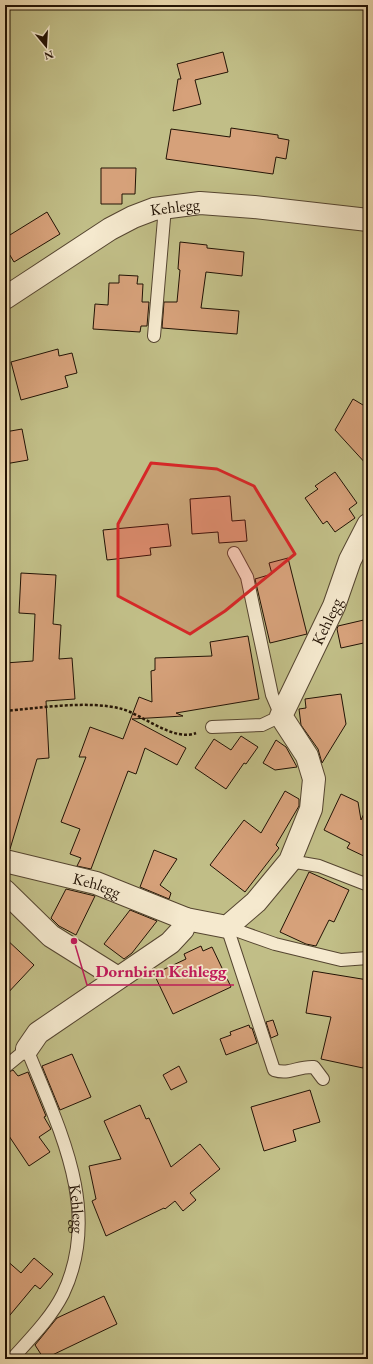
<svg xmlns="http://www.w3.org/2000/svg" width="373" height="1364" viewBox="0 0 373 1364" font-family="'EB Garamond',serif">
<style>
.green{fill:#c1be87;stroke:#726846}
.building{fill:#d6a17a;stroke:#221204}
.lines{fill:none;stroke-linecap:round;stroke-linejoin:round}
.lane-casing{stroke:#554530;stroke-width:14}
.street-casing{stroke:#554530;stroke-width:24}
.path{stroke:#221204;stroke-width:2.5;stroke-dasharray:3 2;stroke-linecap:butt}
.lane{stroke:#f5e9ce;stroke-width:12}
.street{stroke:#f5e9ce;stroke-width:22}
.marked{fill:#d62828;fill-opacity:0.2;stroke:#d62828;stroke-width:3;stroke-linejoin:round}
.labels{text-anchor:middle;stroke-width:3.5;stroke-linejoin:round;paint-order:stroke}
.street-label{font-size:16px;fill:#221204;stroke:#f5e9ce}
.leader{fill:none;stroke:#c2185b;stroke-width:1.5}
.callout-dot{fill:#c2185b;stroke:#f5e9ce;stroke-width:1.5}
.callout-label{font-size:17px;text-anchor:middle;font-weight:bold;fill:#c2185b;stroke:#f5e9ce;stroke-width:3.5;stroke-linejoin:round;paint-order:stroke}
</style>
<rect width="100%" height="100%" fill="#efddb3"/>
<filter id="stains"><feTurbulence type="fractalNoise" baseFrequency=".005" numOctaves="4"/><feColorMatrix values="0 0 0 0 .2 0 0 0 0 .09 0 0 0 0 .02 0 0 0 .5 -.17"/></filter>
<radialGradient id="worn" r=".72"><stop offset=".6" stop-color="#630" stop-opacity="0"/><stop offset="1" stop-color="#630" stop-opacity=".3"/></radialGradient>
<!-- green -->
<rect class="green" x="5" y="5" width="363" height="1354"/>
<!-- building -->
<g class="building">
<polygon points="223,52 228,72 195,80 201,104 173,111 178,79 181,79 177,64"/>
<polygon points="231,128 278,135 278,138 289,140 286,159 276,157 273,174 166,159 171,129 230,137"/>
<polygon points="101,168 136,168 135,194 122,194 122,204 101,204"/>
<polygon points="47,212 60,234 14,262 5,247 5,238"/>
<polygon points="180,242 207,245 207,248 244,252 242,276 206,272 201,308 239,311 237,334 162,328 164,302 177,302 180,270 178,269"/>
<polygon points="119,275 138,276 137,284 143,284 142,302 149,302 147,326 141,326 140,332 93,329 95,304 108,305 109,283 119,283"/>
<polygon points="58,349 59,356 72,353 77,373 65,376 68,387 21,400 11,362"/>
<polygon points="353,399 368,408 368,466 335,430"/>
<polygon points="22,429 28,460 5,464 5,432"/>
<polygon points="335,472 357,503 349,509 355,518 335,532 327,521 323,524 305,498 318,489 315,486"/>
<polygon points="230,496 232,521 245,520 247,541 219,543 218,532 192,534 190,499"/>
<polygon points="168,524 171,546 150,548 151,555 107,560 103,530"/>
<polygon points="288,558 307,634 270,643 255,579 272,574 269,563"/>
<polygon points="21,573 56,575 53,624 61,625 59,659 72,658 75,699 46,701 49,758 37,759 10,849 5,849 5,778 9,779 5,713 5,663 33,661 35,614 19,613"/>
<polygon points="368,619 368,642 341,648 337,629 338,626"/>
<polygon points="248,636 259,699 176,713 183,716 132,719 186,748 177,765 145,748 136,774 128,771 91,869 77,866 81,858 70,854 80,829 61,822 86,757 79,757 90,727 123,739 139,697 152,702 151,671 155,670 155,658 212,656 210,642"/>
<polygon points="341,694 346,724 322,763 318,749 301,725 299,709 306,708 305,699"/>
<polygon points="241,736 258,747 246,764 244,763 226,789 195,768 214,739 231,750"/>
<polygon points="276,740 286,747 297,767 275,770 263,763"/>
<polygon points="285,791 299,799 299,806 276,845 279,848 245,892 210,865 244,820 261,833"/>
<polygon points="341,794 358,802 361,820 368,805 368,858 347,848 350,843 324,830"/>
<polygon points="154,850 177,859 160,885 171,893 169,899 140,887"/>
<polygon points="309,872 349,890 334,922 329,920 316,946 306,944 280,932"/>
<polygon points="66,889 95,896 76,935 59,926 51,918"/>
<polygon points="130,910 157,921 132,953 124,959 104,944"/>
<polygon points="5,938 34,965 5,996"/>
<polygon points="201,946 203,951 212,947 231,987 173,1014 154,974 186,959 184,954"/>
<polygon points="313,971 368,980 368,1059 365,1058 363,1068 321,1059 331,1017 306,1013"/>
<polygon points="273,1020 278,1035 271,1038 266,1022"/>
<polygon points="249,1025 250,1028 252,1028 257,1043 226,1055 220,1039 231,1035 230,1032"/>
<polygon points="72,1054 91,1097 60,1110 42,1066"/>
<polygon points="179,1066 187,1082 171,1090 163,1075"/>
<polygon points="13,1070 18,1076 28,1072 46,1116 44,1117 51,1129 39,1137 50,1152 29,1166 5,1130 5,1074"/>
<polygon points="310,1090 320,1122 293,1130 296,1141 264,1151 251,1107"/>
<polygon points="140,1105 146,1119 149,1118 171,1167 200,1144 220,1169 190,1193 196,1200 183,1211 175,1201 165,1209 164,1208 106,1236 92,1201 96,1199 89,1166 121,1159 104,1121"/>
<polygon points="34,1258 53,1274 40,1289 35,1285 5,1321 5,1259 21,1273"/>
<polygon points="104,1296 117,1324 44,1359 35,1345 57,1318"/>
</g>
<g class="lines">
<!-- lane casing -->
<g class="lane-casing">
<g id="lane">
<polyline points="154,336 165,207"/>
<polyline points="212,727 262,725 281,716 272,695 247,577 234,553"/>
<polyline points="290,861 319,866 368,885"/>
<path d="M227,927L274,1070C290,1075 297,1066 314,1067L323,1079"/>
<polyline points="227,927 275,944 341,960 368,958"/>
<path id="s1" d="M5,1067L27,1049C58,1127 103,1210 63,1294C51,1318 30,1339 12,1359"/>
</g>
</g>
<!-- street casing -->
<g class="street-casing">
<g id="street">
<path id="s2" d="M5,298L110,229L133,217L154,209L200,203L254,207L368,220"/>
<path id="s3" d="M5,861L96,883L186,919L227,927L256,902L290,861L311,809L314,779L307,756L281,716L334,606L350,560L368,525"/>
<polyline points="5,891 51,936 118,978"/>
<polyline points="27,1049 38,1033 170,943 183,929 186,919"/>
</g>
</g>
<!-- path -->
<path class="path" d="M5,711C38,708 90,700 122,709C143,715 174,742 196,733"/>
<!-- lane -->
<use href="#lane" class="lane"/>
<!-- street -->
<use href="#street" class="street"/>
</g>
<!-- marked area -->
<path class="marked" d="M151,463L217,469L254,486L295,554L225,611L190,634L118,596V524Z"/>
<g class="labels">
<!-- street labels -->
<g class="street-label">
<text dy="6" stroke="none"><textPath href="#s2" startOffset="195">Kehlegg</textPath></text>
<text dy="6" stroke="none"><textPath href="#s3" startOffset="587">Kehlegg</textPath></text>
<text dy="6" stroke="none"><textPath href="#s3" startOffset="95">Kehlegg</textPath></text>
<text dy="6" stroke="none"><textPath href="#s1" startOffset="197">Kehlegg</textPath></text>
</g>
</g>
<!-- callouts -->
<path class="leader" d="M74 941L87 985H234"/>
<circle class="callout-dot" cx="74" cy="941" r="4"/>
<g class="callout-label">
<text x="161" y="977">Dornbirn Kehlegg</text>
</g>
<!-- margin -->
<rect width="373" height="1364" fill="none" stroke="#efddb3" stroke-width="20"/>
<rect x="6" y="6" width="361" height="1352" fill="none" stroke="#221204" stroke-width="2"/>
<rect x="10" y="10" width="353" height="1344" fill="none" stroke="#221204"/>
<!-- north arrow -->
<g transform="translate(46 46) rotate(162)" stroke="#f5e9ce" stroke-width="3" paint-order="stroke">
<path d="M0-3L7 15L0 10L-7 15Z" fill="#221204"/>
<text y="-6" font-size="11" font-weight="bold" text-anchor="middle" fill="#221204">N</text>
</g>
<rect width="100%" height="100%" filter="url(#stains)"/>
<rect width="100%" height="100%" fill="url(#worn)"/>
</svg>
